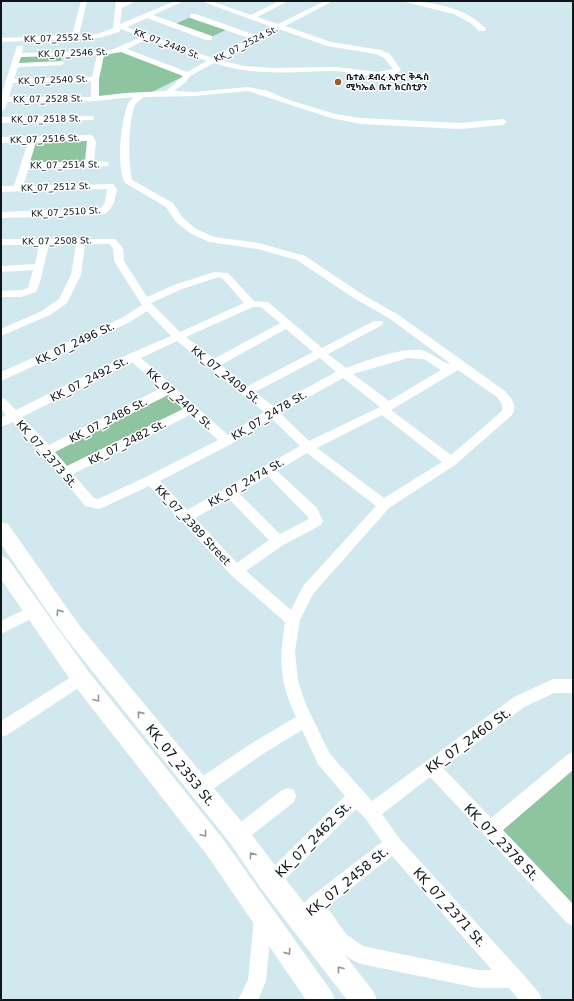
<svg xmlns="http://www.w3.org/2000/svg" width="574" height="1001" viewBox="0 0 574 1001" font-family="'DejaVu Sans','Noto Sans Ethiopic',sans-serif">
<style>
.green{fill:#8fc4a0}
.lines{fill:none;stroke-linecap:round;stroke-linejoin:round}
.street{fill:#fff;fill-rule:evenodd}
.secondary{fill:#fff;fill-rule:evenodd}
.oneway{stroke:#939698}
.poi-dot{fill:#9c5b27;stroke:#fff;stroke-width:1.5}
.labels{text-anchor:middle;stroke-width:3;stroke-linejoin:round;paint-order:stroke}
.far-street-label{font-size:9px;fill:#0f1619;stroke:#fff}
.far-poi-label{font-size:9px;font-weight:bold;fill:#0f1619;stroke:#fff;text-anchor:start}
.street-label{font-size:11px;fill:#0f1619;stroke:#fff}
.near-street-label{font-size:13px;fill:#0f1619;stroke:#fff}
</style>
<rect width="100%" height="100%" fill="#d2e8ef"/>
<!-- green -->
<g class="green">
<polygon points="193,16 228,29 209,38 173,25"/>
<polygon points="119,51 184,76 150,93 92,100 98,55"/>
<polygon points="62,54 61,63 15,65 19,55"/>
<polygon points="90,138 89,164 25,165 33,139"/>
<polygon points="169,389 190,410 64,473 47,451"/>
<polygon points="573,760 573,917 490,830"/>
</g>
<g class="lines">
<!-- street -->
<g class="street">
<path d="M81,1H87L79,35L98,34L113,28L116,1H122V3L127,1H136L122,8L120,24L175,1H184L153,15L212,36V40H206L147,18L127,27L212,58L249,38L190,18V14H196L255,35L272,27L201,1H211L251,15L279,1H288L257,17L278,24L325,1H333L285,26L331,42L381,50L390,54L401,70C388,83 353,72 335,71C305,71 274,75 244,70C234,69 224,66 214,63L190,76L186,82L174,91L194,92L248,87L268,91L289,100L335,114L360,118L460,123L503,119L507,122L503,125L460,129L360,124L331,118L248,91L194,96L144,97C141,99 137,102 135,105C128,121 128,163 132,180L173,203L183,218L196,229L214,237L259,243L305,256L360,293L397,314L505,391C511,398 518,406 512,415L455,465L389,508L313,594L300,620L295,651L298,681L306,705L330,754L372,801L514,697L553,679H573V693H554L524,707L443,768L491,818L567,755L573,752V770L503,830L573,904V926L567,923L430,777L382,814L399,838L521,972L539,993L542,1000H519L509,988H478L361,964C337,954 326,938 313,917L310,918L304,915L301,909L304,903L309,898L382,842L365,818L356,809L277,887L271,890L265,887L262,881L265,875L345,796L318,764L302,730L261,755L206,794L200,796L194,794L192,788L194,782L249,745L296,717C279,680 279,662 285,622L231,575L149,486L104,507L99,509L85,506L43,454L13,422L1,427V418L6,415L1,409V398L5,399L16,410L129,354L171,336L147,311L130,322L1,381V372L122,318L142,305L114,261L113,248L109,244H85L81,275L67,303L50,315L1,336V329L42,311L59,299L71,275L76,244L49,245L40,282L36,292L21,297H1V291L21,290L28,288L33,270L1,272V266L35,264L39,245H1V239H115L123,248L124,261L147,297L174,285L214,272L228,273L254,301L268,302L322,348L374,321H382L383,323L382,325L328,354L346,368C367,361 398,348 421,350C432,352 441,363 451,364L389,318L352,297L297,260L258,249L209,242L190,233L176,222L166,207L125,183C116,168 121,120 128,104C129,101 131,99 134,97L95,101L7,102L5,109L1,111V96L17,46H23L22,53L107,51L114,49L141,37L121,29L119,32L99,38L1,42V38L72,35ZM279,29L327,46L376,54L384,58L393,69L378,72L337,67L273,68L244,66L220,60ZM147,39L207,61L187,72L127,49ZM121,52L183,76L166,91L125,93L99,96V79L104,55ZM97,55L92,77L14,79L18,67L61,65L65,63L61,61L19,63L21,57ZM91,81V97H9L13,83ZM219,277L223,279L244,303L180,332L151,303L182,289ZM253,307H261L280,323L214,359L186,337ZM286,329L313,352L248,386L221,365ZM177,341L264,412L228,435L141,358ZM320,358L336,372L273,406L255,392ZM408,358L424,359L441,370L389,401L353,374ZM132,362L161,388L49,445L22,417ZM458,370L497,397L502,404V411L451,455L391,410ZM343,378L380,407L309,441L280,413ZM168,395L183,409L67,466L55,452ZM190,415L218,440L146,477L98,499L94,498L73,474ZM382,415L442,462L384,498L317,448ZM271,418L300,446L229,486L224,488L223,490L187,510L160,481L231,444ZM307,453L376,506L303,586L291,610L246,571L283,545L321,525L323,521L317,508L277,471ZM268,476L307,516L309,519L280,534L239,493ZM229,499L269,540L237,563L195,518ZM392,856L492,970H478L363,946L346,934L327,907Z"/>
<path d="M401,1C428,1 467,7 486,29L485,31H479L472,24L454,14Z"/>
<polygon points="90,116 93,116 94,118 93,120 1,123 1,117"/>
<path d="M90,135L93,136L96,142L94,161L108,162L109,164L108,166L29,168L23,186L113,184L117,189C115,200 113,212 101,215L1,218V212L101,208L105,202L107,189L1,192V186H14L28,142L1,143V137ZM87,141L85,162H30L36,142Z"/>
<polygon points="34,605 39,607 41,611 39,615 1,634 1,621"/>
<polygon points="81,671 86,673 89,678 86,683 7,735 1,737 1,721"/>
<polygon points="288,788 294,790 296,796 294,802 244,841 238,843 232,841 229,835 232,829 282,790"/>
<polygon points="263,910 269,913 272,919 266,981 258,1000 238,1000 248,980 254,919 257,913"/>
</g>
<!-- secondary -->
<g class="secondary">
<polygon points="1,522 8,524 79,625 246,827 280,872 373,991 377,1000 347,1000 262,890 230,843 65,637 1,544"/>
<polygon points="1,556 8,559 88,671 223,839 331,991 335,1000 306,1000 207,855 74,685 1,579"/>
</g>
</g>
<!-- one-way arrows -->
<defs><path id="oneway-chevron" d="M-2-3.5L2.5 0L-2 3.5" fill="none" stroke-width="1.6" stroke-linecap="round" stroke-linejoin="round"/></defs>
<g class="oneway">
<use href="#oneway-chevron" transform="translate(59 612) rotate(-125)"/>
<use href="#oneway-chevron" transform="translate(97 699) rotate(52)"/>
<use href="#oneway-chevron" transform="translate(140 714) rotate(-129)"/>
<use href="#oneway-chevron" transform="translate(204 834) rotate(50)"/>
<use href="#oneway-chevron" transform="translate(252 855) rotate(-126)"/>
<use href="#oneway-chevron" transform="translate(288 952) rotate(55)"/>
<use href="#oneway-chevron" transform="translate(340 969) rotate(-128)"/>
</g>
<!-- markers -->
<circle class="poi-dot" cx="338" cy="82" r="4"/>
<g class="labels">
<!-- far-street labels -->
<g class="far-street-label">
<text transform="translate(59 38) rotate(-2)" y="3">KK_07_2552 St.</text>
<text transform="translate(167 44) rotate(21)" y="3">KK_07_2449 St.</text>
<text transform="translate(246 44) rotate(-27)" y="3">KK_07_2524 St.</text>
<text transform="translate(73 53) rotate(-2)" y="3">KK_07_2546 St.</text>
<text transform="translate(53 80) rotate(-2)" y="3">KK_07_2540 St.</text>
<text transform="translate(48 99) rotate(-1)" y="3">KK_07_2528 St.</text>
<text transform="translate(46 119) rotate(-1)" y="3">KK_07_2518 St.</text>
<text transform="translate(45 139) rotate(-2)" y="3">KK_07_2516 St.</text>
<text transform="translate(65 165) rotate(-1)" y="3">KK_07_2514 St.</text>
<text transform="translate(56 187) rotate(-2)" y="3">KK_07_2512 St.</text>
<text transform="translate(66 212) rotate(-3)" y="3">KK_07_2510 St.</text>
<text transform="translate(57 241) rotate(-1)" y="3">KK_07_2508 St.</text>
</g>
<!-- far-poi labels -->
<g class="far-poi-label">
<text x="346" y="80">ቤተል ደብረ ኢዮር ቅዱስ<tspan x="346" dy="10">ሚካኤል ቤተ ክርስቲያን</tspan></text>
</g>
<!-- street labels -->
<g class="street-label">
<text transform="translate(75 343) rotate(-25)" y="4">KK_07_2496 St.</text>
<text transform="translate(226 375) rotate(39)" y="4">KK_07_2409 St.</text>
<text transform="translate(89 379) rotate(-27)" y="4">KK_07_2492 St.</text>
<text transform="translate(180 399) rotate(42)" y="4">KK_07_2401 St.</text>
<text transform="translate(269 415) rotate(-31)" y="4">KK_07_2478 St.</text>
<text transform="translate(108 420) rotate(-27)" y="4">KK_07_2486 St.</text>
<text transform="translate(127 442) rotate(-27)" y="4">KK_07_2482 St.</text>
<text transform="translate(47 454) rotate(49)" y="4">KK_07_2373 St.</text>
<text transform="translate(246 482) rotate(-30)" y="4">KK_07_2474 St.</text>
<text transform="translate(193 525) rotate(47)" y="4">KK_07_2389 Street</text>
</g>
<!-- near-street labels -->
<g class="near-street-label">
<text transform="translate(468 740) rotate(-36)" y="5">KK_07_2460 St.</text>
<text transform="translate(181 765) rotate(51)" y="5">KK_07_2353 St.</text>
<text transform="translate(313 839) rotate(-45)" y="5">KK_07_2462 St.</text>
<text transform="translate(502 842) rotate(46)" y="5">KK_07_2378 St.</text>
<text transform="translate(347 881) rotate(-39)" y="5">KK_07_2458 St.</text>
<text transform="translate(450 907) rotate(48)" y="5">KK_07_2371 St.</text>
</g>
</g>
<!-- border -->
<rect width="574" height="1001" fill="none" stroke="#0f1619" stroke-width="4"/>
</svg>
